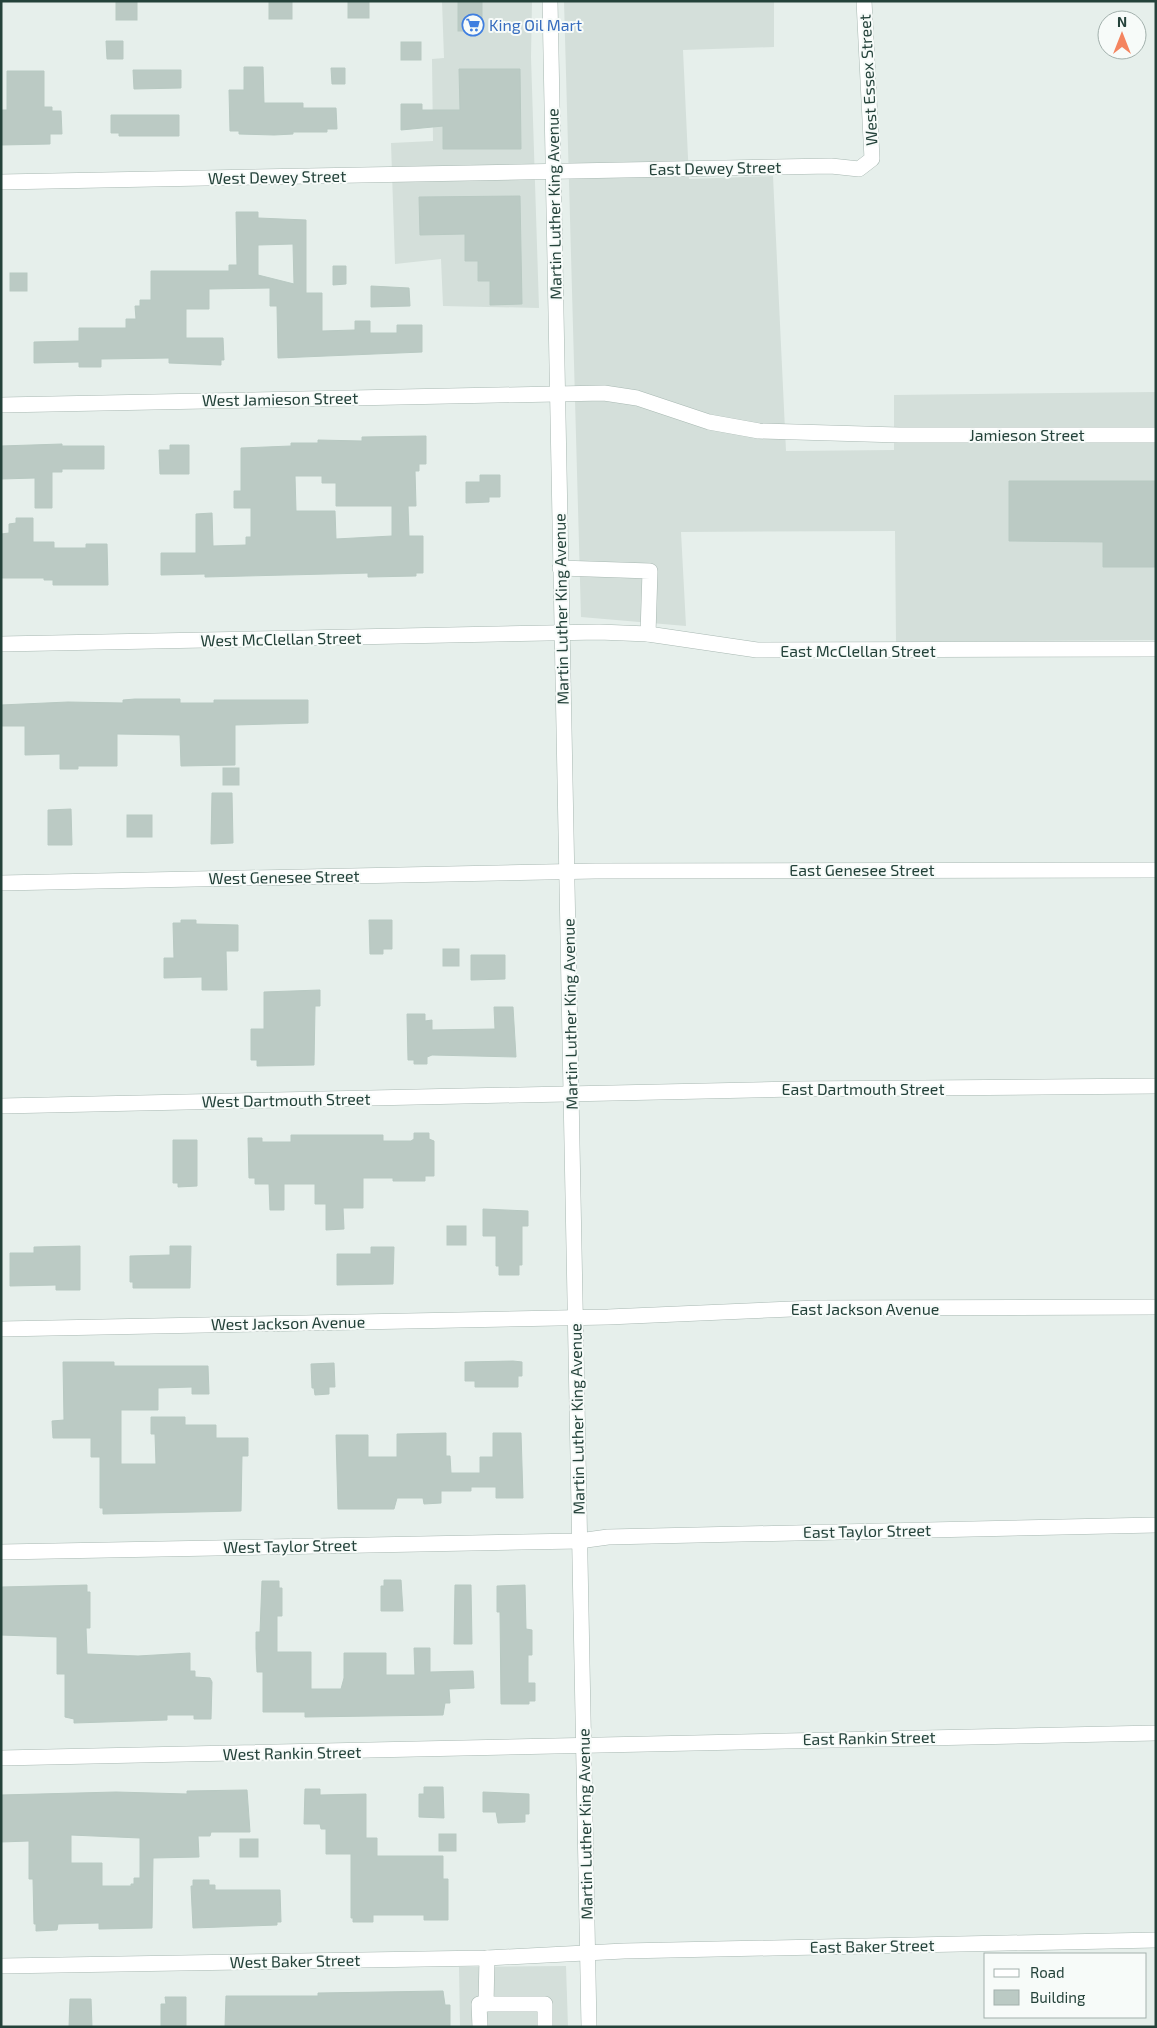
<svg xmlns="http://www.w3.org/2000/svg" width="1157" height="2028" viewBox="0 0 1157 2028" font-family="'Exo 2',sans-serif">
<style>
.built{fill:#d4dfda}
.building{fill:#bbcac4;stroke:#b8c9c2;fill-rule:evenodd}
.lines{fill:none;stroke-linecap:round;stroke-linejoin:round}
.minor-casing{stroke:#a8b8b2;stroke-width:16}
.minor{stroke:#fff;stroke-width:15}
.labels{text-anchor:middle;stroke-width:4;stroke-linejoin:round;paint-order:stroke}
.shop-label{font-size:16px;fill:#366cbe;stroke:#f7fbf9;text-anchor:start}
.street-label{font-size:16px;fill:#24423a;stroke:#f7fbf9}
</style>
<rect width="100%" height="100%" fill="#e6efeb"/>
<!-- built -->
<g class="built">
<polygon points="442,1 532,1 531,57 539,308 443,306 441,259 395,264 391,143 433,141 432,59 444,58"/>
<polygon points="564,1 774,1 774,47 683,50 689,179 773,176 786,451 894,450 894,395 1156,392 1156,640 896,642 895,531 681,532 686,626 581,617"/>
<polygon points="566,1966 568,2027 460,2027 459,1967"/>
</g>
<!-- building -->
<g class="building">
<rect x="116" y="1" width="21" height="19"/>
<rect x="269" y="1" width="23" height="18"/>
<rect x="348" y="1" width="21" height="17"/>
<rect x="458" y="1" width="24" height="30"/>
<polygon points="106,41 123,41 123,59 107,59"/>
<rect x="401" y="42" width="20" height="18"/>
<polygon points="244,67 263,67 264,103 303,103 303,108 336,108 337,129 327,129 327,132 293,132 293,134 274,135 239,134 239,131 230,131 229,90 244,90"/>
<polygon points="331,68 345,68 345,84 332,84"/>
<polygon points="459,69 520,69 521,149 443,149 443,126 401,130 401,104 422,104 422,110 460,110"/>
<polygon points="133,70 181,70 181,88 134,89"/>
<polygon points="7,71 44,71 44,107 52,107 52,111 61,111 62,134 50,134 50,144 1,145 1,110 7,110"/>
<polygon points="111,115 179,115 179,136 119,136 119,133 111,133"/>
<polygon points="520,196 522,304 490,305 490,281 478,281 478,261 465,261 465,234 420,235 419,197"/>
<path d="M236,212H258V218L306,220V293H322V331L355,330V321H370V333H397V325H422V352L278,358L277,306H270V288L209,289V309H186V338H223L224,360H221V365L169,363V358L101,359V367H79V362L34,363V342L79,341V328H126V319H136L135,306H140V300H151V271H229V265H237ZM293,244L294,284L258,275V245Z"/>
<polygon points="333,266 346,266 346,284 333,285"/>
<rect x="10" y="273" width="17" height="18"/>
<polygon points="371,286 409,288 410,306 371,307"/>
<path d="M426,436V464H419V471H415L416,506H408L409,536H423V573H416V576L368,577V573L205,577V574L161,575V553H196V514L212,513L213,546L246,545V537H251V508H234V491H241V448L291,446V443H318V440L362,441V437ZM295,476H322V483H336V506H392V536L336,539L335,511H296Z"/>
<polygon points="62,444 62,446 104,446 104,469 62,469 62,472 52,472 52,508 35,508 35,478 1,479 1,446"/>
<polygon points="170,445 189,445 189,474 160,474 159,450 170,450"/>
<polygon points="480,475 500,475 500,497 489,497 489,502 466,503 466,482 480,482"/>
<polygon points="1009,481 1156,481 1156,567 1103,567 1103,542 1009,541"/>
<polygon points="16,518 33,518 33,542 54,542 54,548 86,548 86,544 107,544 108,585 53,585 53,580 44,580 44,578 1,578 1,534 9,533 9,524 16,523"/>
<polygon points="135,699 180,699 180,703 214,703 214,700 308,700 308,723 235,725 235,765 181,766 180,735 117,734 117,766 78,766 78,769 60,769 60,754 25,755 25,726 1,726 1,705 68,702 123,703 123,700"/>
<rect x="223" y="768" width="16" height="17"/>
<polygon points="212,793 232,793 233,843 211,844"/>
<polygon points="71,809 72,845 48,845 48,810"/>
<rect x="127" y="815" width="25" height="22"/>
<polygon points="181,920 196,920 196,924 238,925 238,951 226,951 227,990 202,990 202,977 164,978 164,958 174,958 173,923 181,923"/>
<polygon points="369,920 392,920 392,949 383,949 383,954 370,954"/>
<rect x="443" y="949" width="16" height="17"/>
<polygon points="471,955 505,955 505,979 471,980"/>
<polygon points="320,990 320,1006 315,1006 314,1065 257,1066 257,1060 251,1060 251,1029 264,1029 264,992"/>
<polygon points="494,1007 513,1007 516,1057 432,1055 427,1057 427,1064 414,1064 414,1060 408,1060 407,1014 425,1014 425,1021 432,1020 432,1030 495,1029"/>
<polygon points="414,1133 429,1133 429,1139 434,1141 434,1176 425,1176 425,1181 393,1181 393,1178 363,1178 363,1208 343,1208 344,1229 326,1230 326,1204 315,1204 315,1184 284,1184 284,1210 270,1210 269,1184 255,1184 255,1178 249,1178 248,1138 262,1138 262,1142 291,1142 291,1135 383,1135 383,1141 411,1141 414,1139"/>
<polygon points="173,1140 197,1140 197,1186 178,1187 178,1183 173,1183"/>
<polygon points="483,1209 528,1211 528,1226 522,1226 522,1265 519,1265 519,1275 499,1275 499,1266 496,1266 496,1236 483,1236"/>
<rect x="447" y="1226" width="19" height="19"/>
<polygon points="80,1246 80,1290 56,1290 56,1285 10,1286 10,1253 34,1253 34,1247"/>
<polygon points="170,1246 191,1246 190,1288 133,1288 133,1282 130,1282 130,1256 170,1255"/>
<polygon points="371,1247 394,1247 393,1284 337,1285 337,1254 371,1254"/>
<polygon points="513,1361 522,1362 522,1376 518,1376 518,1387 475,1387 475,1381 465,1381 465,1362"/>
<polygon points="63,1362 114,1362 114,1366 208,1366 209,1394 192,1394 192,1387 158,1388 158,1410 121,1410 121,1464 156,1464 155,1434 151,1434 151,1417 185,1417 185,1425 216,1425 216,1438 248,1438 248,1456 242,1456 241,1511 103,1514 103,1508 100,1508 100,1457 91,1457 91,1438 53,1438 52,1421 64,1420"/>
<polygon points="334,1363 335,1387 329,1387 329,1394 315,1395 314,1388 312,1388 311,1364"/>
<polygon points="446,1433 446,1456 450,1456 451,1473 480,1473 480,1457 493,1457 493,1433 521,1433 523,1498 496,1498 496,1487 471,1487 471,1491 441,1491 441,1503 424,1504 423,1498 397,1498 394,1509 338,1509 336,1435 368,1435 368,1457 397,1457 397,1434"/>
<polygon points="384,1580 401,1580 403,1611 381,1611 381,1586 384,1586"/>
<polygon points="262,1581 279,1581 279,1588 282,1588 282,1616 277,1616 277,1652 311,1652 311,1689 341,1689 344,1678 344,1653 386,1653 386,1675 415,1675 414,1648 430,1648 430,1672 473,1671 474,1688 449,1689 450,1703 445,1703 443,1715 305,1717 305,1712 263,1712 263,1672 257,1672 256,1648 256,1632 260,1632"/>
<polygon points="87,1585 87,1592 90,1592 90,1628 86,1628 87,1654 138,1656 190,1653 190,1671 195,1671 195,1677 210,1678 212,1682 211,1719 194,1719 194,1715 167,1715 167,1720 74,1723 74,1719 65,1717 65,1674 57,1674 57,1637 1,1635 1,1587"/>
<polygon points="455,1585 471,1585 472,1644 454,1644"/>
<polygon points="525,1585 526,1629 532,1630 532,1655 528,1655 528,1683 535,1683 535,1701 529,1701 529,1704 501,1704 500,1612 497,1612 497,1586"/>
<polygon points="424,1787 443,1787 444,1818 419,1817 419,1794 424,1794"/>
<polygon points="305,1789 320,1789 320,1795 366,1794 366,1838 377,1838 377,1856 443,1856 443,1879 448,1879 448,1920 424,1920 424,1915 373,1915 373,1922 353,1922 353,1918 351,1918 351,1854 326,1854 326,1829 321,1829 320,1824 304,1824"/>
<path d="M247,1790L250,1832H211L210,1836H198L199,1857L153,1858L152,1928L99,1929V1923L58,1924L57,1930L36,1931V1924H34L33,1879H29V1841L1,1842V1795L116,1792L187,1794V1791ZM71,1835L140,1838V1878H134V1884H131V1886H102V1863H71Z"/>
<polygon points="483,1792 529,1794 529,1814 525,1814 525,1822 498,1823 496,1812 483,1812"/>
<rect x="439" y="1834" width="17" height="17"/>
<rect x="240" y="1839" width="18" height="18"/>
<polygon points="193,1880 209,1880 209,1885 215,1885 215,1890 280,1890 281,1922 277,1922 277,1925 193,1928 191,1886 193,1886"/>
<polygon points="443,1991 445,2005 450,2005 450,2027 225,2027 226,1996 318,1996 318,1993"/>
<polygon points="165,1997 186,1997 186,2027 161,2027 161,2004 166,2004"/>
<polygon points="70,1999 91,1999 92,2027 69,2027"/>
</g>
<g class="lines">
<!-- minor casing -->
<g class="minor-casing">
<g id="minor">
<polyline points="550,1 589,2027"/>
<polyline points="1,182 831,166 859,169 872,159 864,1"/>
<polyline points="1,405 604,393 637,398 709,422 759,431 899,435 1156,435"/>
<polyline points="560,568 650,571 648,634"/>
<polyline points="1,644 599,632 648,634 757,650 1156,649"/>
<polyline points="1,883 595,871 1156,870"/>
<polyline points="1,1106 795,1089 1156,1086"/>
<polyline points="1,1329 608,1317 816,1308 1156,1307"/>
<polyline points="1,1552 579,1541 608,1537 1156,1525"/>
<polyline points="1,1758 1156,1733"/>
<polyline points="1,1966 487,1958 624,1951 1156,1940"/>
<polyline points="486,2004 487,1958"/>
<polyline points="480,2027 479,2004 545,2004 545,2027"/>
</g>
</g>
<!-- minor -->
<use href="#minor" class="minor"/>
</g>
<!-- icons -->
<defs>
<g id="supermarket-ring" transform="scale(1.125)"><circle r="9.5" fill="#f7fbf9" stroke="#3f7fe0" stroke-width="1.5"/><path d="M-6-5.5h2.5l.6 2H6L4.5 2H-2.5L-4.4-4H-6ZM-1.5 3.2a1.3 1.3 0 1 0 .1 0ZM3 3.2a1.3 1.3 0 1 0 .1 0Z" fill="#3f7fe0"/></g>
</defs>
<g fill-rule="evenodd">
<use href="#supermarket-ring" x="473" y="25"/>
</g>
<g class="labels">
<!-- shop labels -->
<g class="shop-label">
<text x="489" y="31">King Oil Mart</text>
</g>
<!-- street labels -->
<g class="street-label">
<text transform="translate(868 80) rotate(-93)" y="6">West Essex Street</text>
<text transform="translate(715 168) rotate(-1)" y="6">East Dewey Street</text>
<text transform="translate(277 177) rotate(-1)" y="6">West Dewey Street</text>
<text transform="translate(554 204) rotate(-91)" y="6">Martin Luther King Avenue</text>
<text transform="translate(280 399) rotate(-1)" y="6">West Jamieson Street</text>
<text x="1027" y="441">Jamieson Street</text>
<text transform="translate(561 609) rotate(-91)" y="6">Martin Luther King Avenue</text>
<text transform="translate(281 639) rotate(-1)" y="6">West McClellan Street</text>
<text x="858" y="657">East McClellan Street</text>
<text x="862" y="876">East Genesee Street</text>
<text transform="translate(284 877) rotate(-1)" y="6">West Genesee Street</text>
<text transform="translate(570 1014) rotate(-91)" y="6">Martin Luther King Avenue</text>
<text x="863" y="1095">East Dartmouth Street</text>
<text transform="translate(286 1100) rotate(-1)" y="6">West Dartmouth Street</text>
<text x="865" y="1315">East Jackson Avenue</text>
<text transform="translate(288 1323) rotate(-1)" y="6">West Jackson Avenue</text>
<text transform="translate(577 1419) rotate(-91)" y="6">Martin Luther King Avenue</text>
<text transform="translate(867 1531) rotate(-1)" y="6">East Taylor Street</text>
<text transform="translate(290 1546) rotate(-1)" y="6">West Taylor Street</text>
<text transform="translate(869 1738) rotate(-1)" y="6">East Rankin Street</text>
<text transform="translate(292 1753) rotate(-1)" y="6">West Rankin Street</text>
<text transform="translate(585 1824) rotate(-91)" y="6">Martin Luther King Avenue</text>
<text transform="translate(872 1946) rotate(-1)" y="6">East Baker Street</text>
<text transform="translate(295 1961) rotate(-1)" y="6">West Baker Street</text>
</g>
</g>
<!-- border -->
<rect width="1157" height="2028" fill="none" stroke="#24423a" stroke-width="5"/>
<!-- legend -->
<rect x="984" y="1953" width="162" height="65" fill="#f7fbf9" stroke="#a3b1ad"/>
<rect x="994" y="1969" width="25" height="8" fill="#ffffff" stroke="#a3b1ad"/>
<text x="1030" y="1978" font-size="15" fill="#24423a">Road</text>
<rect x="994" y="1990" width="25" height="15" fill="#bbcac4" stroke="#a3b1ad"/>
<text x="1030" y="2003" font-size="15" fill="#24423a">Building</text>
<!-- north arrow -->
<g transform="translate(1122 35)"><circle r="24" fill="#f7fbf9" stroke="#a3b1ad"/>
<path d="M0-4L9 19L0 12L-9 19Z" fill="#f4845f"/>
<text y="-8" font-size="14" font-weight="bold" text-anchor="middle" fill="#24423a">N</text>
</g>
</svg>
